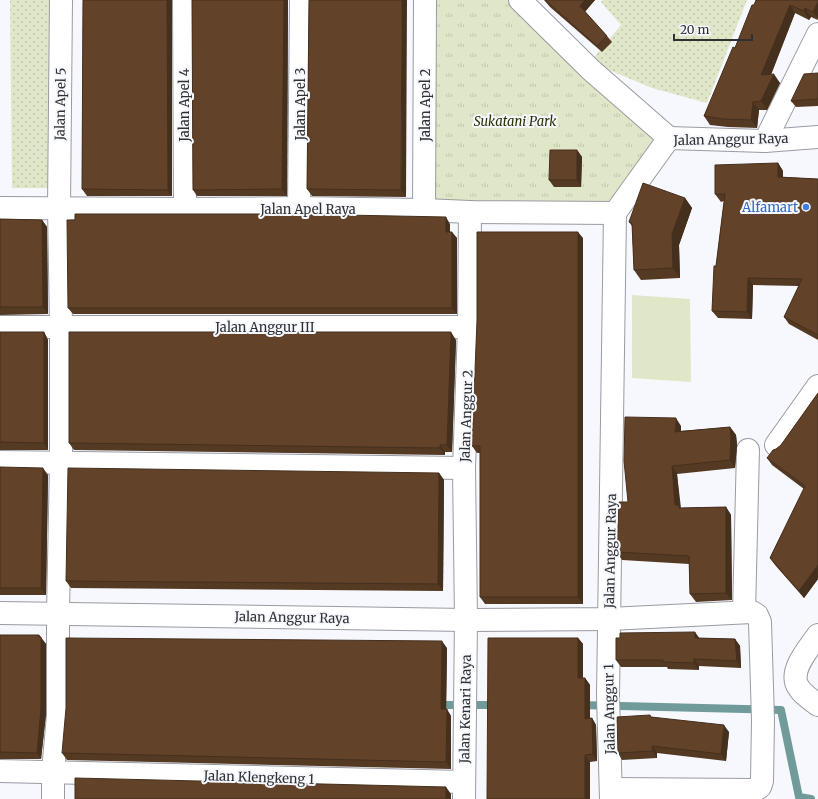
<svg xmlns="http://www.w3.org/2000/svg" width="818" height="799" viewBox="0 0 818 799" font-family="Merriweather,serif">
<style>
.grass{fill:url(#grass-dots)}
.park{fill:url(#park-tufts)}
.pitch{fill:#dfe7c8}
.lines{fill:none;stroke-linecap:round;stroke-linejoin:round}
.stream{stroke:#719a9a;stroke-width:8}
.minor-casing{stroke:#989ba2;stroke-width:24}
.minor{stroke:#fff;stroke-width:22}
.wall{fill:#543a23}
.shaded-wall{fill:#452f1d}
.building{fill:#624329;stroke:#452f1d}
.shop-dot{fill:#3f7fe0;stroke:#f6f8fe;stroke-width:1.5}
.labels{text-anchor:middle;stroke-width:4;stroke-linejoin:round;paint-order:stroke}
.street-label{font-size:13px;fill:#2e3032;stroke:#f6f8fe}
.park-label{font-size:13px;font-style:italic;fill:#2a3100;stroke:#f6f8fe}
.shop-label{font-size:13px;fill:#366cbe;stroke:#f6f8fe;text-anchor:end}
</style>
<defs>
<pattern id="grass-dots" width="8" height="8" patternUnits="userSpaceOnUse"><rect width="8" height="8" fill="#dfe7c8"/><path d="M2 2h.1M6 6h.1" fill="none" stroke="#c0c6ac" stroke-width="1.8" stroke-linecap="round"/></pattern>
<pattern id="park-tufts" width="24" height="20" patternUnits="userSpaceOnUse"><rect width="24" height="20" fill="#dfe7c8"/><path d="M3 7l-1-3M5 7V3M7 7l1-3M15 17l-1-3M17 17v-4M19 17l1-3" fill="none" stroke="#c0c6ac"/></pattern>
</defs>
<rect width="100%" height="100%" fill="#f6f8fe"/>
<!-- grass -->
<g class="grass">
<polygon points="10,0 55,0 55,188 12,188"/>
<polygon points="603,0 747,0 707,103 652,88 590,62 621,25 601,2"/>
</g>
<!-- park -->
<polygon class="park" points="425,0 520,0 669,138 615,213 424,210"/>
<!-- pitch -->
<polygon class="pitch" points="632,295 690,299 691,382 632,378"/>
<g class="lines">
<!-- stream -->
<g class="stream">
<polyline points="436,705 498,705"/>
<polyline points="580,705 781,710 799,797 811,799"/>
</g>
<!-- minor casing -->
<g class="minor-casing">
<g id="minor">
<polyline points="184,0 185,209"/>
<polyline points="520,0 591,70 669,138"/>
<polyline points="669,138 765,141 818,137"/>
<polyline points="765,141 818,34"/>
<polyline points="0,208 185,209 299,208 424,210 470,212 615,213"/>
<polyline points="299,208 301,0"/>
<polyline points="424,210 425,0"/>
<polyline points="0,327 469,327"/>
<polyline points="776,445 818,386"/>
<polyline points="0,462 464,468"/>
<polyline points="744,612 748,450"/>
<polyline points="0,613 466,620 609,619 752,612 757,615 760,622 763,720 762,781 760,787 755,790 611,789"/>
<path d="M818,635C809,648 787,672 799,688C803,695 812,700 818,705"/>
<polyline points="0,771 464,782"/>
<polyline points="53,799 53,771 58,715 58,613 61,462 61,328 59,208 61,0"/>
<polyline points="464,799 466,619 464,468 469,327 470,212"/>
<polyline points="611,799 608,696 615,213 669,138"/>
</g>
</g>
<!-- minor -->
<use href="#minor" class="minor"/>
</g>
<!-- wall -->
<g class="wall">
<polygon points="83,0 172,0 172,196 87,196 82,189"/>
<polygon points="192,0 288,0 287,196 197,196 193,190"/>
<polygon points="309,0 406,197 312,196 307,189"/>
<polygon points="544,0 595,0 585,12 607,36 612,42 602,52 550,7"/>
<polygon points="818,0 818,20 811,17 809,20 795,13 771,75 780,83 767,110 759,110 757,128 728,127 710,125 704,116 754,5"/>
<polygon points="818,73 818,106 796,107 791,101"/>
<polygon points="577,150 582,157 581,187 554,187 549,180"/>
<polygon points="778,163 783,171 783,177 818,179 818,340 789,324 784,317 799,286 753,285 752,319 718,318 712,311 716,266 724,201 721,202 715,194"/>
<polygon points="685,198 692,208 679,245 680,278 641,280 634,270 632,226 629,222"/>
<polygon points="0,219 42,220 47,227 48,314 0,315"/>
<polygon points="450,224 450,232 457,238 457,314 73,314 68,308"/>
<polygon points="583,238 583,604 485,604 480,597 480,453 477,453 472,446"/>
<polygon points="0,332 44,332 48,340 48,450 0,450"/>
<polygon points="456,340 452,452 445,452 445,455 74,450 69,443"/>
<polygon points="818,393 818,579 804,598 775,565 770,558 804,489 772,465 767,458 781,445"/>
<polygon points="681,426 681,431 730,427 736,435 737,445 735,468 677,474 681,508 726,507 731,515 732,600 696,602 690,594 689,564 622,560 617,552 628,502"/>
<polygon points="0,467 48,475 46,595 0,595"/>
<polygon points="439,473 444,480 443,591 71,588 66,581"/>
<polygon points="0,635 39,635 46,644 46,714 41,759 0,759"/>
<polygon points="578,638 583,644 583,678 585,678 590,685 590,718 592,718 596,725 597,761 590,762 590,799 487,799"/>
<polygon points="699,638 735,639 740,646 741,668 699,666 699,670 668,669 667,667 621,667 616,660"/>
<polygon points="447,648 446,709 451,716 451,769 67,760 62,753"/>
<polygon points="652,717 729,732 726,761 657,753 657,758 622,760 618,753"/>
</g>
<!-- shaded-wall -->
<g class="shaded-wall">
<polygon points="167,0 172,0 172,196 168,190"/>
<polygon points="284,0 288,0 287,196 282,189"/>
<polygon points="402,0 407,0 406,197 401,190"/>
<polygon points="585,0 595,0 584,12 580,6"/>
<polygon points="818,2 818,18 813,12"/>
<polygon points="790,5 795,13 767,84 761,75"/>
<polygon points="805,8 811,17 809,20 804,11"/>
<polygon points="774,74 780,83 767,110 761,101"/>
<polygon points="753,102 759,110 757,128 751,120"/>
<polygon points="577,150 582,157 581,187 577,180"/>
<polygon points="778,163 783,171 783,184 778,177"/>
<polygon points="685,198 692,208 679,245 680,278 673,268 672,234"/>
<polygon points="446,217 450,224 450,238 446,232"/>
<polygon points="42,220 47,227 48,314 43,307"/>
<polygon points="452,232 457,238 457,314 452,308"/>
<polygon points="578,232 583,238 583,604 578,597"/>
<polygon points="748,278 753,285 752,319 747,312"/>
<polygon points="44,332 48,340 48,450 44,443"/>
<polygon points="451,332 456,340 452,452 447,445"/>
<polygon points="676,418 681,426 681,440 675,432"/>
<polygon points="730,427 736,435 737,445 735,468 730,460"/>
<polygon points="440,445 445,452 445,455 440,448"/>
<polygon points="672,466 677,474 680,507 684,513 675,505"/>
<polygon points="43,468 48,475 46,595 41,588"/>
<polygon points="439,473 444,480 443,591 438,584"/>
<polygon points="726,507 731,515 732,600 726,593"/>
<polygon points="818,565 818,579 804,598 799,591"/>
<polygon points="695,632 700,639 695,638"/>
<polygon points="39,635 46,644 46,714 41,759 37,753"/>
<polygon points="578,638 583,644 583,685 578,678"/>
<polygon points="735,639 740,646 741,668 737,661"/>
<polygon points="442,641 447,648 446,716 441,709"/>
<polygon points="694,659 699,666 699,670 694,663"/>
<polygon points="585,678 590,685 590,726 585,719"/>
<polygon points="447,709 451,716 451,769 446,762"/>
<polygon points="592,718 596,725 597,761 593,754"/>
<polygon points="724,725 729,732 726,761 721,754"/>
<polygon points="652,746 657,753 657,758 653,751"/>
<polygon points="585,755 590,762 590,799 585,799"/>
<polygon points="446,787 451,794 451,799 446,799"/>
</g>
<!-- building -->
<g class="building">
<polygon points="83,0 167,0 168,190 82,189"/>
<polygon points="192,0 284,0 282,189 193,190"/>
<polygon points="309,0 402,0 401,190 307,189"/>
<polygon points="545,0 585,0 580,6 607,36 597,46"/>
<polygon points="756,0 818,0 818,2 813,12 805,8 804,11 790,5 761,75 774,74 761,101 753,102 751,120 723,119 704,116 733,47 735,48 752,5 754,5"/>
<polygon points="818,73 818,99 791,101 804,74"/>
<polygon points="550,150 577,150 577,180 549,180"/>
<polygon points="778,163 778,177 818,179 818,335 784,317 802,279 748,278 747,312 712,311 714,266 716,266 725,194 715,194 715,165"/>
<polygon points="643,183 685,198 672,234 673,268 634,270 632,223 629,222"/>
<polygon points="75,214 294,214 446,217 446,232 452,232 452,308 68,308 67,220 75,220"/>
<polygon points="0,219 42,220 43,307 0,307"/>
<polygon points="477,232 578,232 578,597 480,597 480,446 472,446 477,320"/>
<polygon points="0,332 44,332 44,443 0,442"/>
<polygon points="69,332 451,332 447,445 440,445 440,448 69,443"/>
<polygon points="818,393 818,565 799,591 770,558 805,486 767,458 773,450 776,449 781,445"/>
<polygon points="625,417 676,418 675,432 730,427 731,437 730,460 672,466 675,505 679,505 679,508 726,507 726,593 690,594 689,556 617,552 619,502 628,502 624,461"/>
<polygon points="0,467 43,468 41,588 0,588"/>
<polygon points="68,468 439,473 438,584 66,581"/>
<polygon points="695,632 695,638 735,639 737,661 694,659 694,663 663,662 663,660 616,660 616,638 620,638 620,633"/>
<polygon points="0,635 39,635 39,637 41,637 41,708 37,753 0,752"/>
<polygon points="66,638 442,641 441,709 447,709 446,762 62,753 66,708"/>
<polygon points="488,638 578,638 578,678 585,678 585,719 592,718 593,754 585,755 585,799 487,799"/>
<polygon points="650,715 651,717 724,725 721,754 652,746 653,751 618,753 617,717"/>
<polygon points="75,778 446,787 446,799 75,799"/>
</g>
<!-- markers -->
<circle class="shop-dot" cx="806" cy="207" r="4"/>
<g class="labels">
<!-- street labels -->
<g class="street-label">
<text transform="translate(60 104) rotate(-89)" y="5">Jalan Apel 5</text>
<text transform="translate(300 104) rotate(-90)" y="5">Jalan Apel 3</text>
<text transform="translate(184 105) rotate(-90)" y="5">Jalan Apel 4</text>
<text transform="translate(425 105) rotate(-90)" y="5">Jalan Apel 2</text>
<text transform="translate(731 139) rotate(-1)" y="5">Jalan Anggur Raya</text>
<text x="308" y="214">Jalan Apel Raya</text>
<text x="265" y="332">Jalan Anggur III</text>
<text transform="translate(466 416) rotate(-88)" y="5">Jalan Anggur 2</text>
<text transform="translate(610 551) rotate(-89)" y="5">Jalan Anggur Raya</text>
<text transform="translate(292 617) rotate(1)" y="5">Jalan Anggur Raya</text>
<text transform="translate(465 709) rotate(-89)" y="5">Jalan Kenari Raya</text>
<text transform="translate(609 709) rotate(-91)" y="5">Jalan Anggur 1</text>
<text transform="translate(259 777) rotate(2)" y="5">Jalan Klengkeng 1</text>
</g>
<!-- park labels -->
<g class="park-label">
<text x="515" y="126">Sukatani Park</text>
</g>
<!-- shop labels -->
<g class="shop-label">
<text x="798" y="212">Alfamart</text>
</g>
</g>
<!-- scale -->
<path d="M674 34v6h78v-6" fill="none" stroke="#2e3032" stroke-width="2"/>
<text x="680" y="34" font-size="12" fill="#2e3032" stroke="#f6f8fe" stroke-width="3" paint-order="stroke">20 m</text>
</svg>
